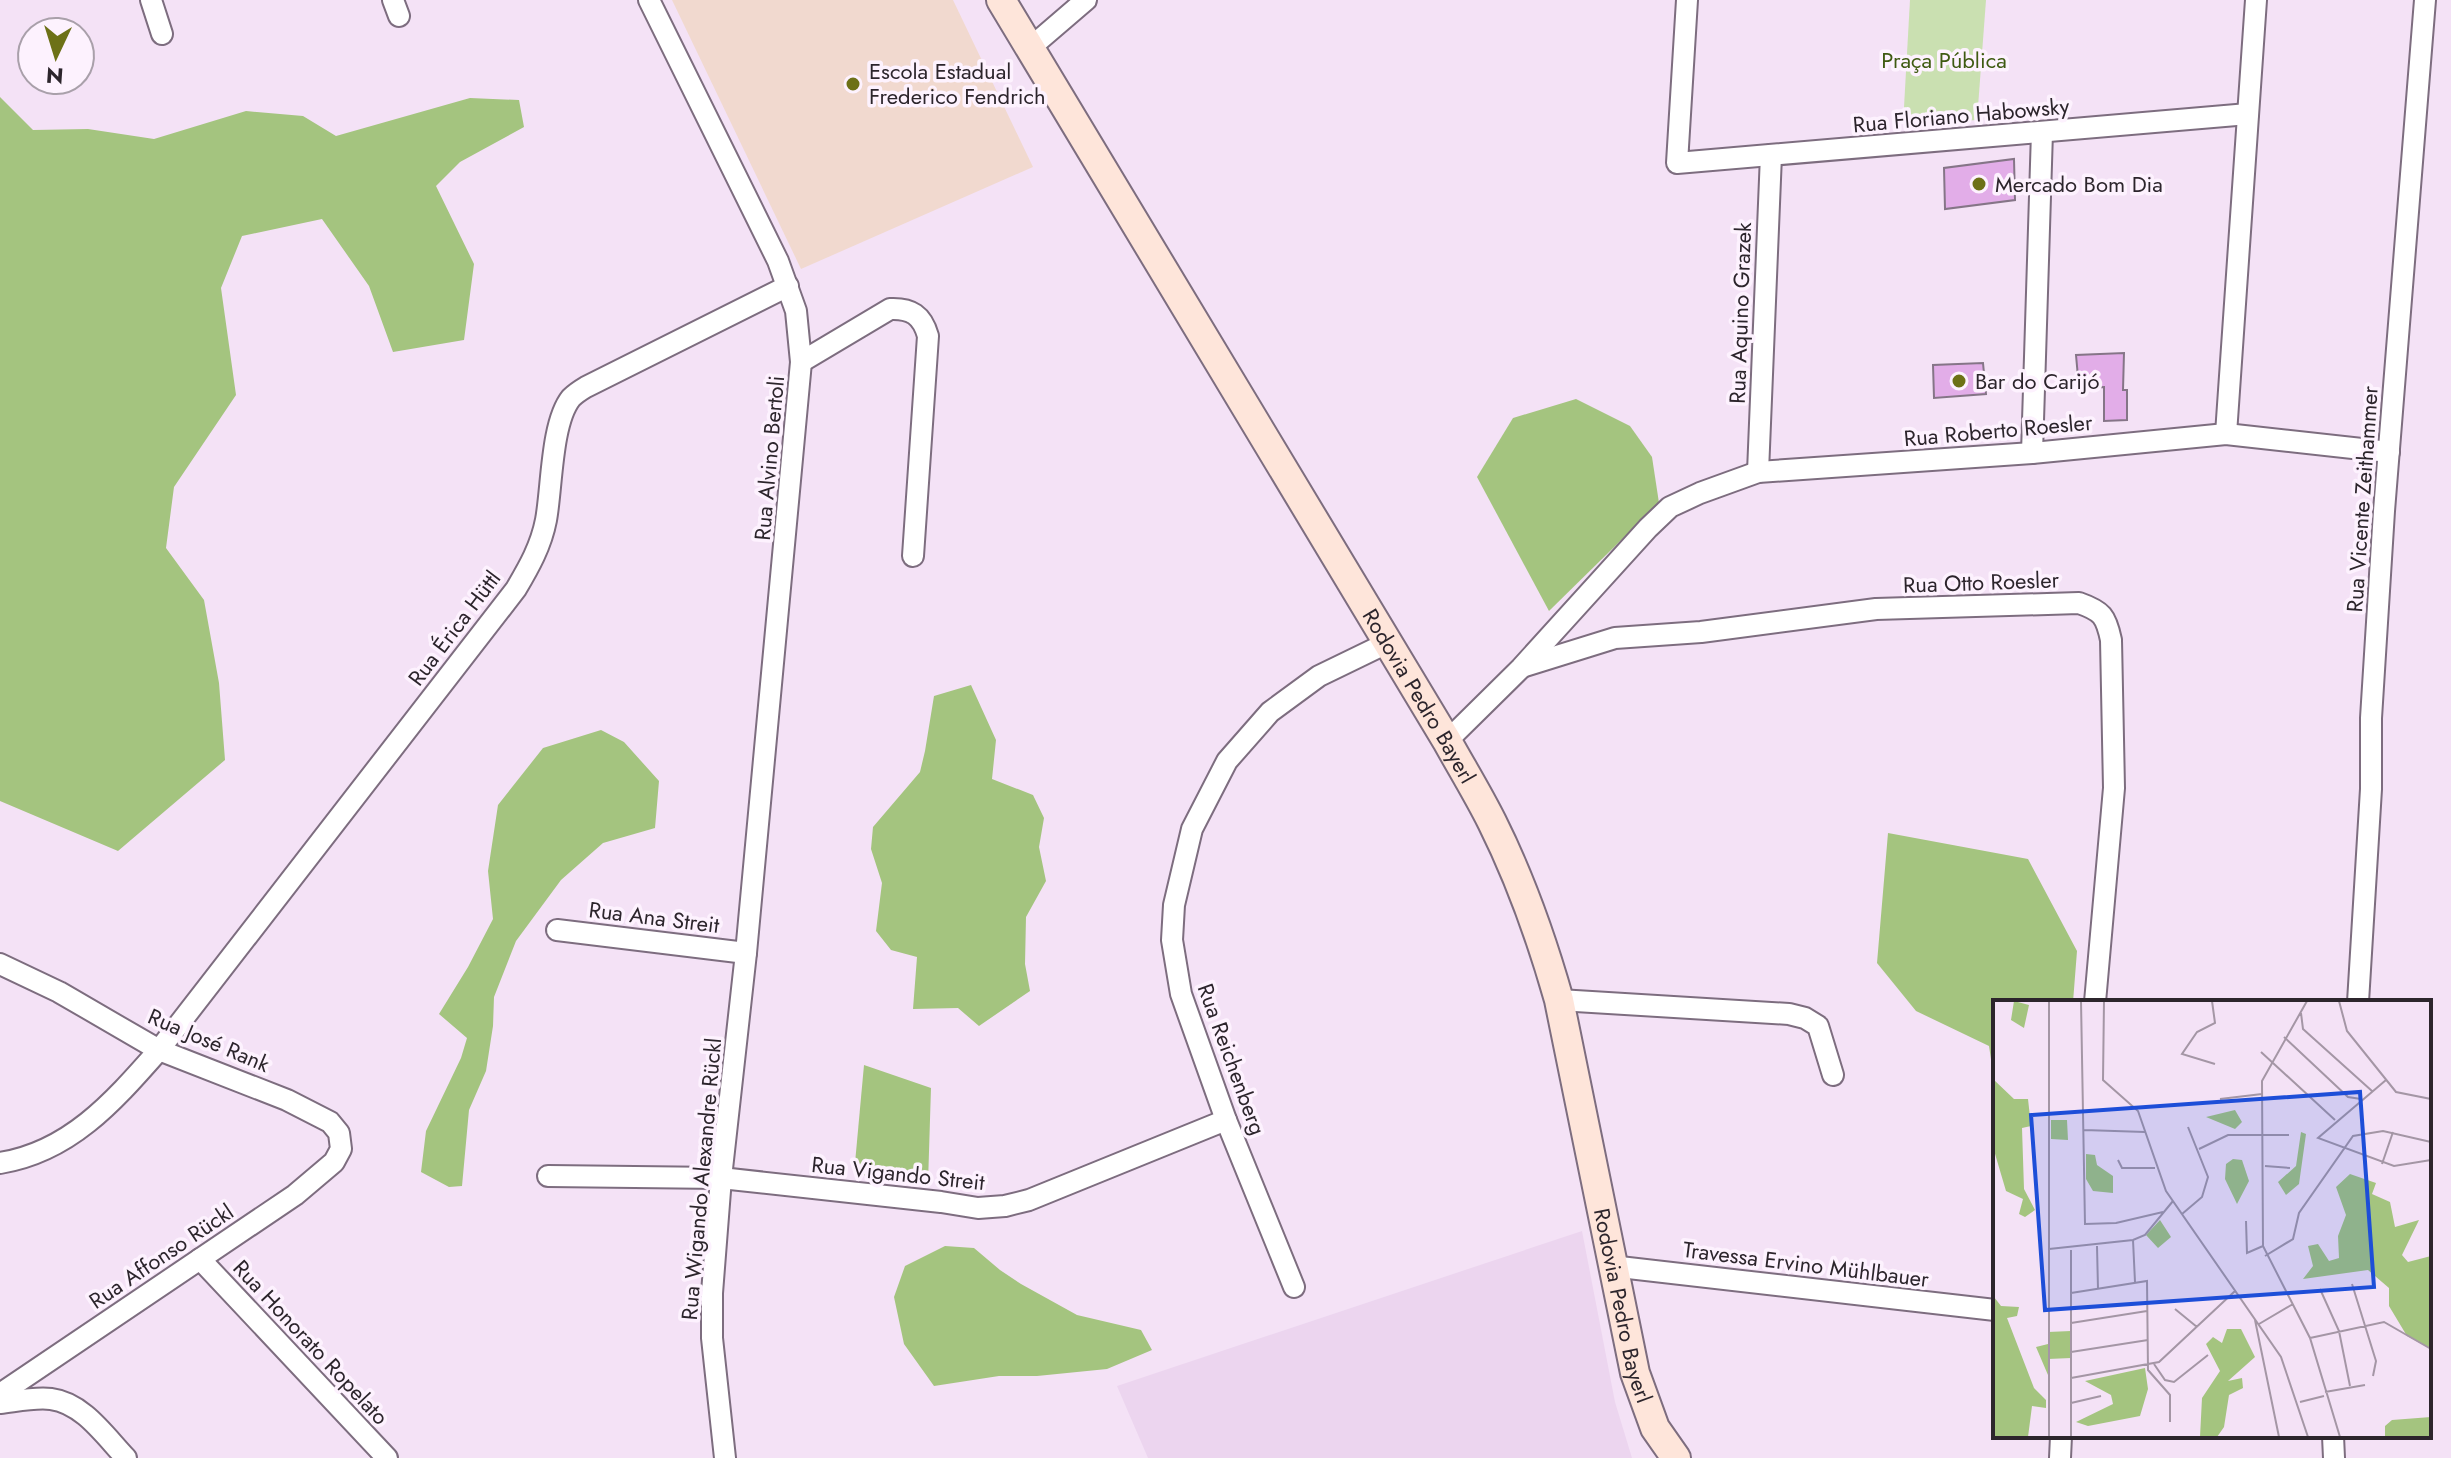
<svg xmlns="http://www.w3.org/2000/svg" width="2451" height="1458" viewBox="0 0 2451 1458" font-family="Jost,sans-serif">
<style>
.built{fill:#ecd5ef}
.education{fill:#f1d9cf}
.green{fill:#cae0b1}
.forest{fill:#a4c47f}
.building{fill:#e2ade8;stroke:#857587;stroke-width:2}
.lines{fill:none;stroke-linecap:round;stroke-linejoin:round}
.minor-casing{stroke:#7d6d7f;stroke-width:24}
.secondary-casing{stroke:#7d6d7f;stroke-width:32}
.minor{stroke:#fff;stroke-width:20}
.secondary{stroke:#fee5da;stroke-width:28}
.poi-dot{fill:#6d7117;stroke:#fdf2fe;stroke-width:3}
.labels{text-anchor:middle;stroke-width:7;stroke-linejoin:round;paint-order:stroke}
.park-label{font-size:22px;fill:#3f5b12;stroke:#fdf2fe}
.poi-label{font-size:22px;fill:#2c252c;stroke:#fdf2fe;text-anchor:start}
.street-label{font-size:22px;fill:#2c252c;stroke:#fdf2fe}
.inset-road{fill:none;stroke:#a496a5;stroke-width:2}
.view{fill:#1d4ed8;fill-opacity:0.15;stroke:#1d4ed8;stroke-width:4}
.inset-edge{fill:none;stroke:#2c252c;stroke-width:4}
</style>
<rect width="100%" height="100%" fill="#f4e2f6"/>
<!-- built -->
<polygon class="built" points="1582,1231 1615,1402 1632,1458 1148,1458 1117,1386"/>
<!-- education -->
<polygon class="education" points="672,0 953,0 1033,167 801,269"/>
<!-- green -->
<polygon class="green" points="1910,0 1986,0 1977,120 1903,125"/>
<!-- forest -->
<g class="forest">
<polygon points="0,97 33,130 88,129 154,139 246,111 303,116 336,136 470,98 519,100 524,127 460,162 436,186 474,264 464,340 393,352 369,286 322,219 242,236 221,288 236,395 174,487 166,548 204,600 219,683 225,760 118,851 0,801"/>
<polygon points="1576,399 1630,426 1652,457 1659,503 1549,611 1477,477 1513,418"/>
<polygon points="971,685 996,740 992,779 1033,795 1044,818 1039,847 1046,881 1026,917 1025,964 1030,991 979,1026 958,1008 913,1009 917,957 891,950 876,931 882,883 871,849 873,827 920,772 925,751 934,696"/>
<polygon points="601,730 624,742 659,781 655,828 603,843 561,880 516,941 494,997 493,1026 486,1071 469,1110 462,1186 449,1187 421,1172 426,1131 461,1058 467,1038 439,1014 468,967 493,919 488,871 498,805 543,748"/>
<polygon points="1888,833 2028,859 2077,951 2073,1002 1995,1002 1995,1086 1989,1046 1916,1011 1877,963"/>
<polygon points="864,1065 931,1088 928,1183 854,1174"/>
<polygon points="945,1246 974,1248 1000,1270 1021,1284 1077,1315 1141,1330 1152,1350 1107,1369 1037,1376 999,1376 934,1386 904,1344 894,1297 905,1266"/>
</g>
<!-- building -->
<g class="building">
<polygon points="2014,159 2015,200 1945,209 1944,168"/>
<polygon points="2124,353 2123,390 2127,390 2127,420 2104,421 2104,387 2079,388 2076,355"/>
<polygon points="1983,363 1986,394 1934,398 1933,365"/>
</g>
<g class="lines">
<!-- minor casing -->
<g class="minor-casing">
<g id="minor">
<polyline points="151,0 162,34"/>
<polyline points="393,0 399,16"/>
<polyline points="649,0 778,261 796,311 801,362 746,953 721,1178 712,1293 712,1338 725,1458"/>
<polyline points="1687,0 1677,163 2248,114"/>
<polyline points="1030,48 1086,0"/>
<path d="M801,362L890,309C911,308 922,315 928,336L913,556"/>
<polyline points="2226,434 2256,0"/>
<polyline points="2032,453 2042,132"/>
<polyline points="1758,472 1771,155"/>
<path d="M1525,666L1615,638L1701,632L1876,609L2079,603C2102,611 2106,616 2111,640L2114,788L2095,1002"/>
<polyline points="1447,741 1521,668 1648,528 1670,507 1700,493 1758,472 2032,453 2226,434 2389,452"/>
<polyline points="557,930 746,953"/>
<polyline points="0,964 59,992 159,1050 287,1100 330,1122 339,1133 341,1149 334,1162 295,1195 0,1394"/>
<polyline points="1559,1000 1789,1014 1805,1018 1818,1026 1833,1075"/>
<polyline points="2358,1002 2371,789 2371,718 2384,511 2425,0"/>
<path d="M0,1163C70,1152 114,1101 159,1050L516,589C529,567 541,546 546,520C552,488 551,423 571,398C575,394 581,390 586,387L788,286"/>
<polyline points="548,1176 721,1178 941,1202 978,1208 1005,1206 1029,1200 1226,1120"/>
<polyline points="200,1259 387,1458"/>
<polyline points="1611,1266 1995,1310"/>
<polyline points="1294,1287 1226,1120 1181,994 1172,940 1174,905 1192,829 1227,761 1270,712 1319,676 1387,643"/>
<path d="M0,1403C17,1401 35,1397 51,1399C83,1403 105,1436 126,1458"/>
<polyline points="2333,1436 2334,1458"/>
<polyline points="2060,1458 2061,1436"/>
</g>
</g>
<!-- secondary casing -->
<g class="secondary-casing">
<g id="secondary">
<path id="s1" d="M1001,0L1447,741C1462,768 1478,794 1492,822C1520,878 1542,940 1559,1000L1635,1373L1655,1428L1676,1458"/>
</g>
</g>
<!-- minor -->
<use href="#minor" class="minor"/>
<!-- secondary -->
<use href="#secondary" class="secondary"/>
</g>
<!-- markers -->
<g class="poi-dot">
<circle cx="853" cy="84" r="8"/>
<circle cx="1979" cy="184" r="8"/>
<circle cx="1959" cy="381" r="8"/>
</g>
<g class="labels">
<!-- park labels -->
<g class="park-label">
<text x="1944" y="68">Praça Pública</text>
</g>
<!-- poi labels -->
<g class="poi-label">
<text x="869" y="79">Escola Estadual<tspan x="869" dy="25">Frederico Fendrich</tspan></text>
<text x="1995" y="192">Mercado Bom Dia</text>
<text x="1975" y="389">Bar do Carijó</text>
</g>
<!-- street labels -->
<g class="street-label">
<text transform="translate(1961 115) rotate(-5)" y="8">Rua Floriano Habowsky</text>
<text transform="translate(1740 313) rotate(-88)" y="8">Rua Aquino Grazek</text>
<text transform="translate(1998 430) rotate(-5)" y="8">Rua Roberto Roesler</text>
<text transform="translate(769 458) rotate(-85)" y="8">Rua Alvino Bertoli</text>
<text transform="translate(2362 499) rotate(-86)" y="8">Rua Vicente Zeithammer</text>
<text transform="translate(1981 582) rotate(-2)" y="8">Rua Otto Roesler</text>
<text transform="translate(454 628) rotate(-53)" y="8">Rua Érica Hüttl</text>
<text dy="8" stroke="none"><textPath href="#s1" startOffset="812">Rodovia Pedro Bayerl</textPath></text>
<text transform="translate(654 917) rotate(7)" y="8">Rua Ana Streit</text>
<text transform="translate(209 1040) rotate(23)" y="8">Rua José Rank</text>
<text transform="translate(1232 1059) rotate(70)" y="8">Rua Reichenberg</text>
<text transform="translate(898 1173) rotate(6)" y="8">Rua Vigando Streit</text>
<text transform="translate(701 1179) rotate(-85)" y="8">Rua Wigando Alexandre Rückl</text>
<text transform="translate(161 1256) rotate(-34)" y="8">Rua Affonso Rückl</text>
<text transform="translate(1806 1264) rotate(7)" y="8">Travessa Ervino Mühlbauer</text>
<text dy="8" stroke="none"><textPath href="#s1" startOffset="1460">Rodovia Pedro Bayerl</textPath></text>
<text transform="translate(311 1342) rotate(47)" y="8">Rua Honorato Ropelato</text>
</g>
</g>
<!-- overview -->
<g transform="translate(1993 1000)">
<rect width="438" height="438" fill="#f4e2f6"/>
<path d="M21,1L36,5L31,28L18,20ZM0,79L21,99H35L38,126L29,128L31,189L42,210L32,217L26,214L30,199L13,191L0,147ZM242,110L249,122L242,129L213,117ZM58,120H74L75,140L58,139ZM308,132L313,134L306,184L293,195L285,182L303,166ZM93,154L102,155L104,165L120,176V193L100,191L93,179ZM240,159L249,160L256,181L244,204L232,179L233,164ZM357,174L383,183L379,194L397,202L402,227L426,220L409,255L415,262L438,256V349L414,336L396,306V288L375,270L310,279L320,266L315,246L325,244L336,261L346,258L345,236L353,215L343,187ZM167,220L178,237L165,248L153,235ZM1,297L8,306L26,307L24,316L14,318L41,388L53,400V408L39,406L35,437H0ZM234,329H248L262,357L235,381L249,378L250,388L236,395L231,427L224,437H207L209,398L227,371L213,344L220,337L229,343ZM78,331V358L55,359V375L43,347L55,344V332ZM152,368L155,389L147,416L95,426L83,422L120,404L118,395L92,381ZM438,417V437H392V426L399,420Z" fill="#a4c47f"/>
<path class="inset-road" d="M88,1L92,224L123,223L170,212M111,1L110,80L145,111L173,191L288,357L315,437M219,1L222,23L204,32L189,54L222,64M314,1L269,81L270,246L317,338L347,437M346,1L354,31L403,92L438,99M308,13L310,29L379,91M291,37L355,97L368,99M268,52L342,120M393,80L325,138L401,166L438,160M227,99L269,94M91,130L152,132M206,149L235,135H296M125,160L129,168H162M389,164L400,132M272,166L297,168M189,214L209,197L215,177L195,127M253,221L254,253L270,246M140,240L142,282M104,246L105,289M56,249L140,240L152,235L180,201M78,250V437M272,256L300,239L306,213L360,136L390,131L438,142M359,284L383,361L380,376M327,289L346,331L357,386M78,293L154,281L155,370L177,395V422M182,309L204,327M262,320L286,437M78,323L154,311M266,324L300,304M317,338L391,322L438,349M78,352L155,340M161,364L172,380L181,382L215,355M78,378L166,362L242,291M332,392L372,385M307,402L331,396M78,403L108,396M56,437V1"/>
<path class="view" d="M367,92L381,287L52,310L38,115Z"/>
<rect width="438" height="438" class="inset-edge"/>
</g>
<!-- north arrow -->
<g transform="translate(56 56) rotate(184)"><circle r="38" fill="#fdf2fe" stroke="#a9a0aa" stroke-width="2"/>
<path d="M0-6L14 30L0 20L-14 30Z" fill="#6d7117"/>
<text y="-12" font-size="22" font-weight="bold" text-anchor="middle" fill="#2c252c">N</text>
</g>
</svg>
